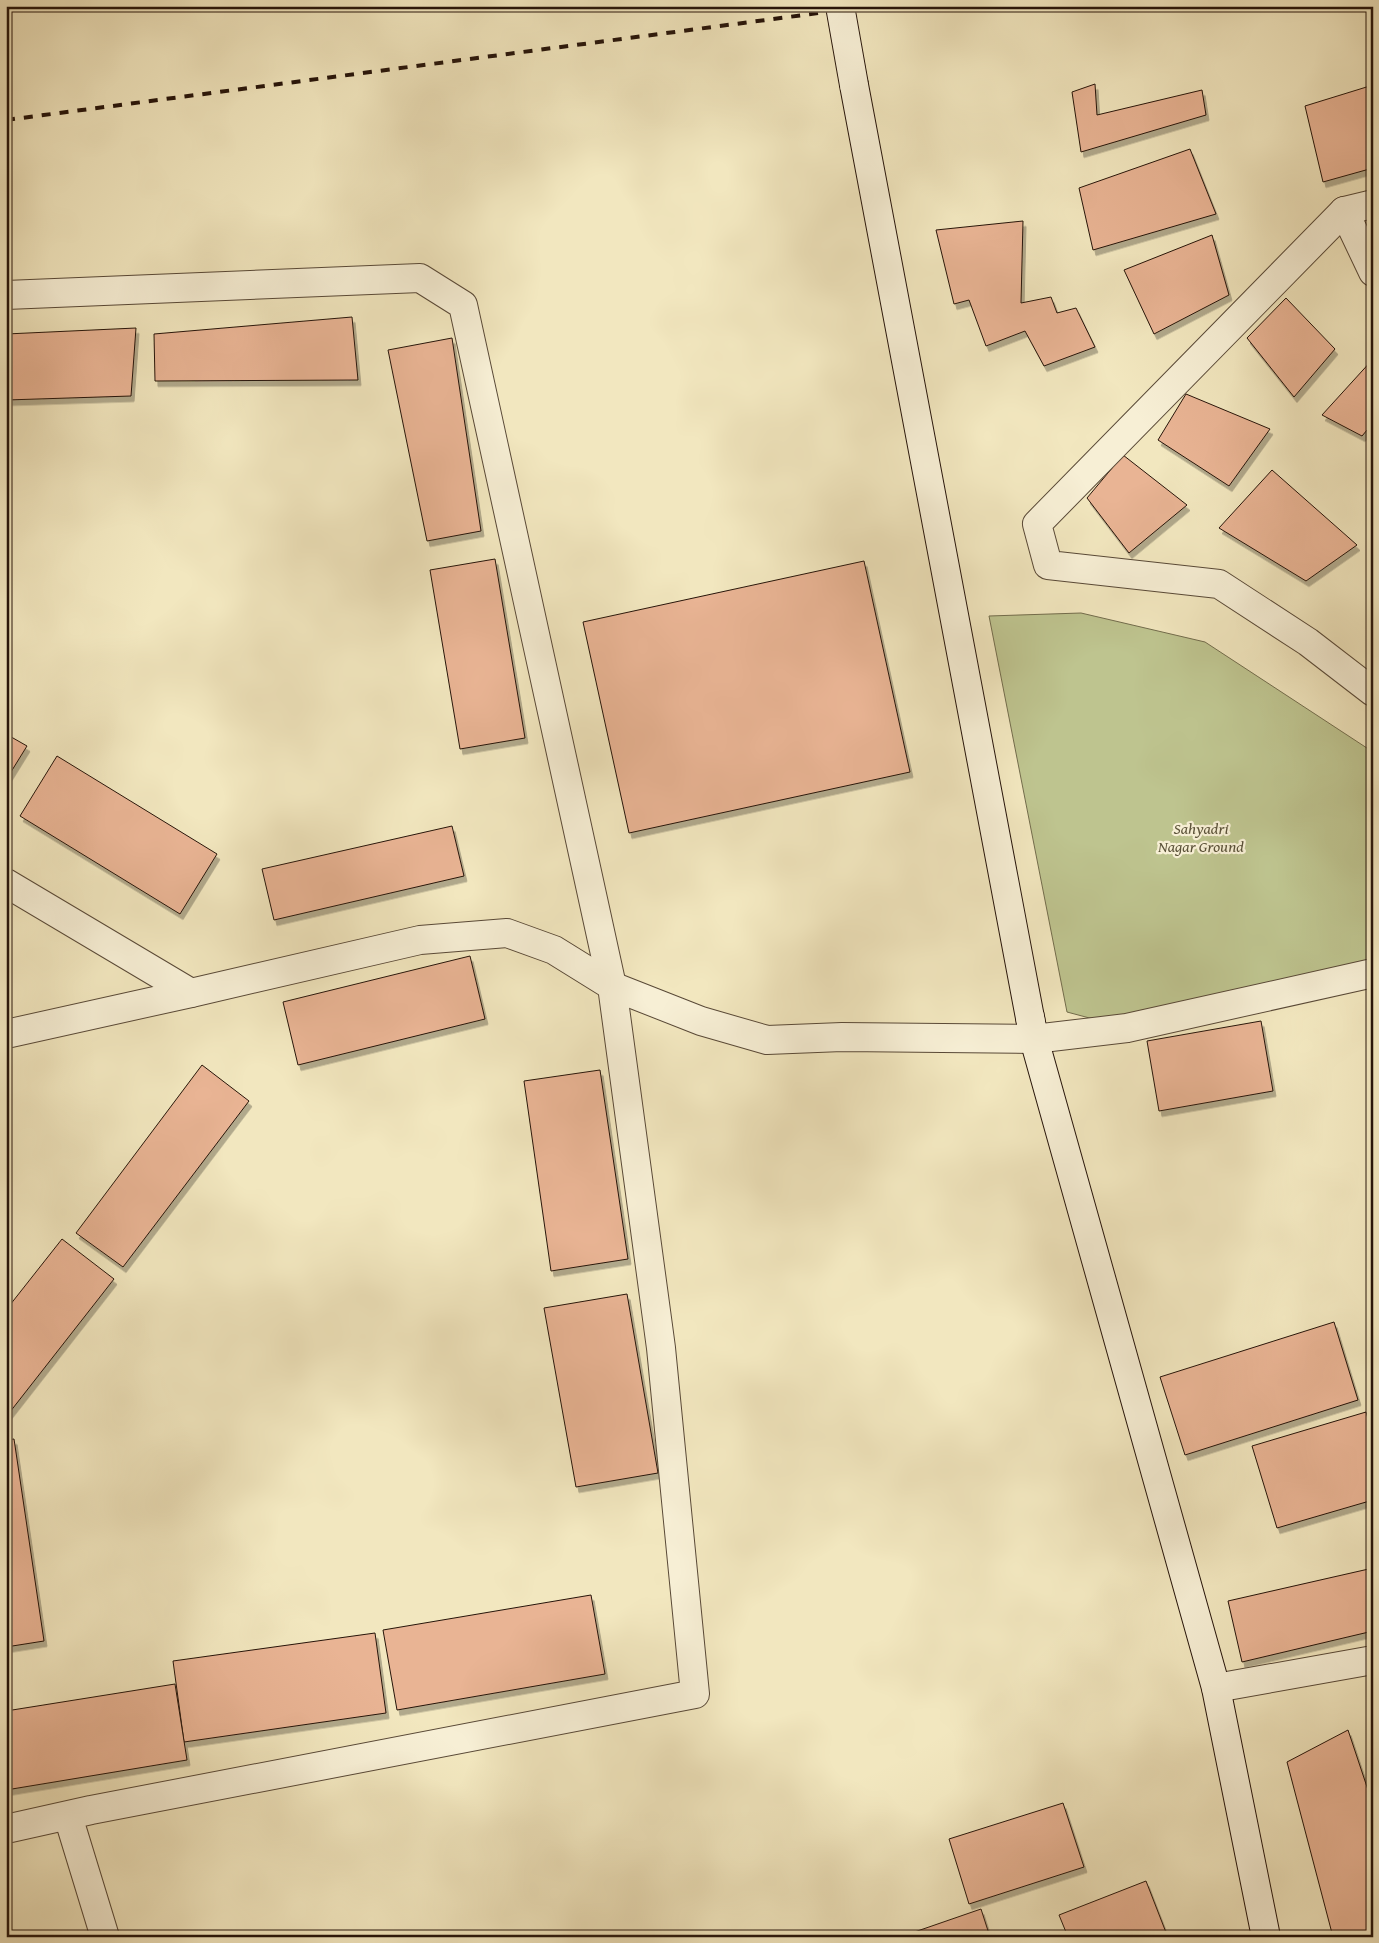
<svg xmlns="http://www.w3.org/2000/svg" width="1379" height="1943" viewBox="0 0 1379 1943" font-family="'Gentium Book Plus',serif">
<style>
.green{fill:#bec48f;stroke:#726c4c}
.building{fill:#e9b494;stroke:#26140a;filter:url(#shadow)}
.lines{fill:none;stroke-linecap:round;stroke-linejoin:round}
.minor-casing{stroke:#594937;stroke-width:30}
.tertiary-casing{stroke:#594937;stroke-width:30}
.secondary-casing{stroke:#26140a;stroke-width:30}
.minor{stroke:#f7efd5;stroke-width:28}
.tertiary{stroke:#f7efd5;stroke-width:28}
.secondary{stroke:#f7efd5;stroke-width:28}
.rail{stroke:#26140a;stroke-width:4;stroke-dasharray:9 9;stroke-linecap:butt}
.secondary-bridge-casing{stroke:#26140a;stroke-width:30;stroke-linecap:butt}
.secondary-bridge{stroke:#f7efd5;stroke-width:28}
.labels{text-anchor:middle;stroke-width:4.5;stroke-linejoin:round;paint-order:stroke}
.park-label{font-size:16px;font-style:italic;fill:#5b5239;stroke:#f7efd5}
</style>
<defs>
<filter id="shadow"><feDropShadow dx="3" dy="5.5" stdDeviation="0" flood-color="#0004"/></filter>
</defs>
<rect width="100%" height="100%" fill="#f2e7bf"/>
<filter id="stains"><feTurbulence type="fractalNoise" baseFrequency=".004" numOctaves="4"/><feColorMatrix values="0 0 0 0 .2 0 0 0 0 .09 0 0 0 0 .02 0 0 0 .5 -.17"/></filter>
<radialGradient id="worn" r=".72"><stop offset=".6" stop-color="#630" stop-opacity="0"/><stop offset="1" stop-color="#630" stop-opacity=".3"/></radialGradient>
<!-- green -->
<polygon class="green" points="1081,613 1205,642 1373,752 1373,963 1127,1028 1067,1012 989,616"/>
<!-- building -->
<g class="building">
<polygon points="1095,84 1097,115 1202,90 1206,115 1081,152 1072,92"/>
<polygon points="1373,85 1373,168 1323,182 1305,106"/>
<polygon points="1190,149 1216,214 1093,250 1079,188"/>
<polygon points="1023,221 1021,303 1051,297 1057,313 1076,308 1095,347 1044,366 1025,331 986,346 969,300 954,304 936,230"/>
<polygon points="1212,235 1229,295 1154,334 1124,270"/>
<polygon points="1286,298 1335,349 1294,397 1247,338"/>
<polygon points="352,317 358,380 155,381 154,334"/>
<polygon points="136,328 131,396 6,400 6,334"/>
<polygon points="452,338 481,531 427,541 388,350"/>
<polygon points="1373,359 1373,423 1362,436 1322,415"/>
<polygon points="1186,394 1270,429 1229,486 1158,440"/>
<polygon points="1123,455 1187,505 1129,553 1087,498"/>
<polygon points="1272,470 1357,545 1306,581 1219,528"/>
<polygon points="495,559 525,738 460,749 430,570"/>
<polygon points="864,561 910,772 629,833 583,622"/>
<polygon points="6,734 27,746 6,780"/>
<polygon points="57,756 217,854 180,914 20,816"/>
<polygon points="452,826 464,876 274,920 262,869"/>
<polygon points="470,956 485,1019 298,1065 283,1002"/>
<polygon points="1261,1021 1273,1091 1159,1111 1147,1041"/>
<polygon points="202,1065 249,1101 123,1267 76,1233"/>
<polygon points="600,1070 628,1259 551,1271 524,1081"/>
<polygon points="62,1239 114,1279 6,1417 6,1310"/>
<polygon points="627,1294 658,1473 576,1487 544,1308"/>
<polygon points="1334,1322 1358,1400 1185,1455 1160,1377"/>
<polygon points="1366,1412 1373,1435 1373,1500 1277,1528 1252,1446"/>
<polygon points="14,1439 44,1641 6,1647 6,1440"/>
<polygon points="1373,1568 1373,1631 1242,1662 1228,1601"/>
<polygon points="591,1595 605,1674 397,1710 383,1630"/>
<polygon points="375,1633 386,1713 184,1742 173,1661"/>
<polygon points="175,1684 187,1760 6,1790 6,1711"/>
<polygon points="1348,1730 1373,1805 1373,1937 1333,1937 1287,1762"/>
<polygon points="1063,1803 1084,1867 969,1904 949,1839"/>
<polygon points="1146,1881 1167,1935 1163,1937 1068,1937 1059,1915"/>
<polygon points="981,1909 990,1937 900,1937"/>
</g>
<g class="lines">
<!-- minor casing -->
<g class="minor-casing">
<g id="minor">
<polyline points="1373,204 1344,211 1037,524 1048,565 1219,584 1308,642 1373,692"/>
<polyline points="1344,211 1373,272"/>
<polyline points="6,295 420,278 463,305 612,986 661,1348 695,1694 91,1810 6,1829"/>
<polyline points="6,883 191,993"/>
<polyline points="6,1034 191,993 420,940 507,933 554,950 612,986 701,1021 767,1040 842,1037 1034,1039 1030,1017"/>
<polyline points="1216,1688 1373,1660"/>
<polyline points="68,1816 105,1937"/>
</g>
</g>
<!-- tertiary casing -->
<g class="tertiary-casing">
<polyline id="tertiary" points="1034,1039 1127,1028 1373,973"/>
</g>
<!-- secondary casing -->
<g class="secondary-casing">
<polyline id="secondary" points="854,85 1034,1039 1216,1688 1266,1937"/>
</g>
<!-- minor -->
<use href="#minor" class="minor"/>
<!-- tertiary -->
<use href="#tertiary" class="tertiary"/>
<!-- secondary -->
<use href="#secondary" class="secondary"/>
<!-- rail -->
<polyline class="rail" points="6,120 872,6"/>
<!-- secondary-bridge casing -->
<g class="secondary-bridge-casing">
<polyline id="secondary-bridge" points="840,6 854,85"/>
</g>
<!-- secondary-bridge -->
<use href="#secondary-bridge" class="secondary-bridge"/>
</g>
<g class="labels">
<!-- park labels -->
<g class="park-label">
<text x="1201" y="834">Sahyadri<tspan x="1201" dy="18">Nagar Ground</tspan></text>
</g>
</g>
<!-- margin -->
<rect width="1379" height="1943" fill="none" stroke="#f2e7bf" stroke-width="25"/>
<rect x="8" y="8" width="1364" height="1928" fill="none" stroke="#26140a" stroke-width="2.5"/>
<rect x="12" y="12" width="1354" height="1918" fill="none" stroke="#26140a"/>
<rect width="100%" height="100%" filter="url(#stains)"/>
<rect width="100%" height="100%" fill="url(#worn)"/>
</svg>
